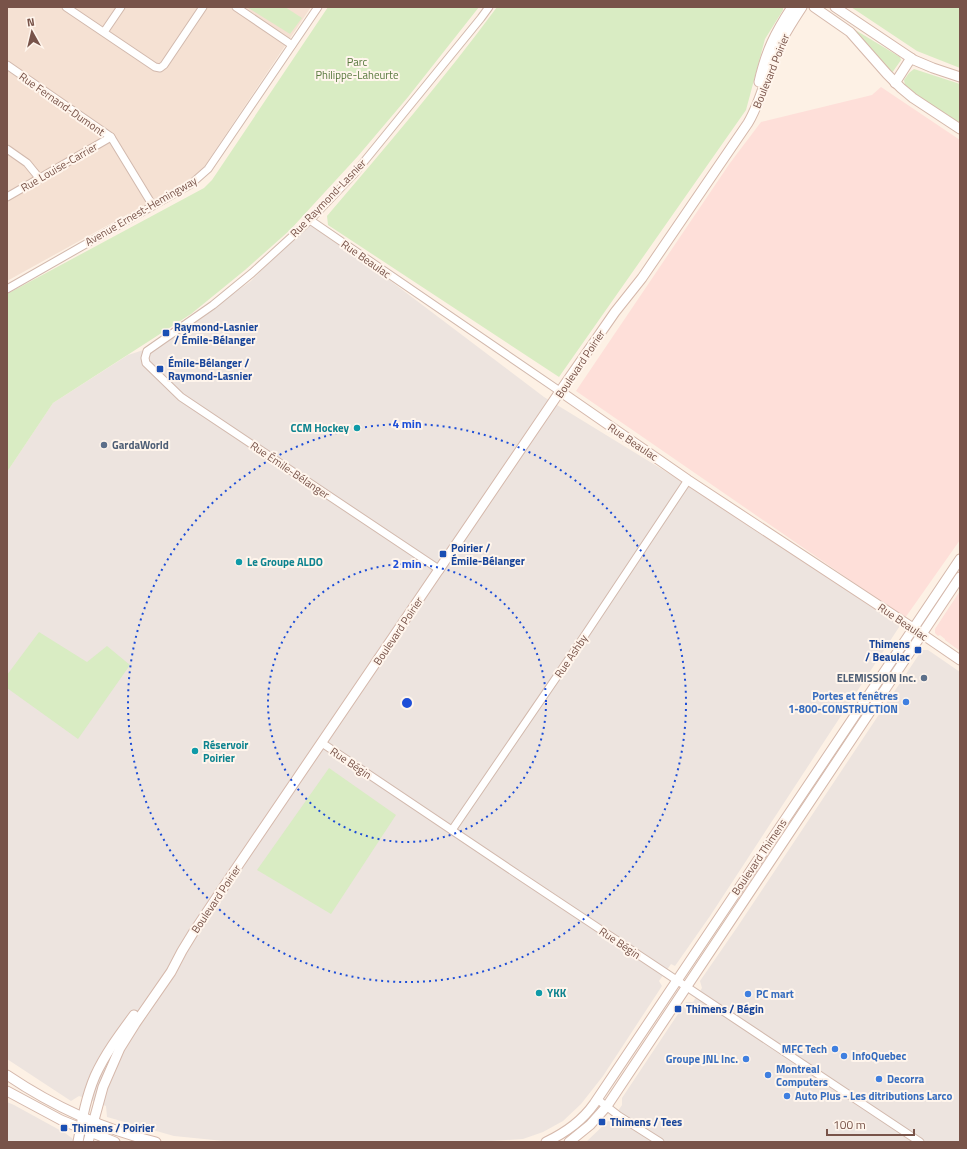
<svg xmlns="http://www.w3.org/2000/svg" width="967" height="1149" viewBox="0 0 967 1149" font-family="'Titillium Web',sans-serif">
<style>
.residential{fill:#f5e1d3}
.commercial{fill:#fedfd9}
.industrial{fill:#ede4df}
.green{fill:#d9ecc3}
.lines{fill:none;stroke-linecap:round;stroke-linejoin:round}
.street-casing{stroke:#d2b9ad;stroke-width:9}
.secondary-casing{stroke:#d5b8ab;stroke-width:11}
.street{stroke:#fff;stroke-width:7}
.secondary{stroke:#fff;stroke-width:9}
.ring{fill:none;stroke:#1d4ed8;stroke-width:2;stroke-dasharray:2 4}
.transit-dot{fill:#1a4fb4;stroke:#fff5ec;stroke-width:1.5}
.culture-dot{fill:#0f9aa8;stroke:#fff5ec;stroke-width:1.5}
.service-dot{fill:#5c6f8a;stroke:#fff5ec;stroke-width:1.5}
.shop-dot{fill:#3f7fe0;stroke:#fff5ec;stroke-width:1.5}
.labels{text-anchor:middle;stroke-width:4;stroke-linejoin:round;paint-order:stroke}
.park-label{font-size:11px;fill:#57783d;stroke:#fff5ec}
.street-label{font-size:11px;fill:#785349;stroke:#fff5ec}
.transit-label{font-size:11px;font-weight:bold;fill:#164399;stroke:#fff5ec;text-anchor:start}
.culture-label{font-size:11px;font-weight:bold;fill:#0d838f;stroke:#fff5ec;text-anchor:start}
.service-label{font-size:11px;font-weight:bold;fill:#4e5e75;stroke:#fff5ec;text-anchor:start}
.shop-label{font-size:11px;font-weight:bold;fill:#366cbe;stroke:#fff5ec;text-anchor:start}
.centre{fill:#1d4ed8;stroke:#fff5ec;stroke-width:2}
.ring-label{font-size:12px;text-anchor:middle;font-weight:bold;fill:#1d4ed8;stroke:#fff5ec;stroke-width:4;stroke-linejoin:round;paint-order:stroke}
</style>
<rect width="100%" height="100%" fill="#fdf1e5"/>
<!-- residential -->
<polygon class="residential" points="7,7 311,7 204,167 195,176 186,182 7,281"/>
<!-- commercial -->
<g class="commercial">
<polygon points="881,87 960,140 960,540 905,618 576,391 730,163 761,122 872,95"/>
<polygon points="960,591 960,651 945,640 945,639 940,635 938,636 935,633 935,629"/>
</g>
<!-- industrial -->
<g class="industrial">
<polygon points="310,220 544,397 905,618 710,916 675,966 671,964 659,981 662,986 603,1076 581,1104 563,1121 543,1132 523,1139 477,1142 234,1142 174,1136 107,1117 106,1106 79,1096 71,1101 7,1059 7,472 53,403 128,355 162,344 251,281"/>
<polygon points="922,650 928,650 960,672 960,1142 586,1142 608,1121 611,1121 622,1105 622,1098 686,1002 693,1002 702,988 700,981 738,926"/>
<polygon points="7,1102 14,1105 65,1133 77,1142 7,1142"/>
</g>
<!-- green -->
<g class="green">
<polygon points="247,7 285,7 302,18 290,34"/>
<polygon points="328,7 479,7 408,97 358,156 290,230 245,270 191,314 53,403 7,472 7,294 204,188 212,180"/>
<path d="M497,7H783V10L765,39L746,110L559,377L328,225L327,216C385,148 443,80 497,7Z"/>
<polygon points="851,7 960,7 960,68 917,51"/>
<polygon points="852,28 900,57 901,60 892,73"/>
<polygon points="914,69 960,84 960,125 920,98 905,85 904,80 909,73"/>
<polygon points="39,632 87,662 107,646 130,665 78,739 7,688 7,675"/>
<polygon points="329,768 396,815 331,914 257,870"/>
</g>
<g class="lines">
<!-- street casing -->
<g class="street-casing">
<g id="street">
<polyline points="66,7 155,67 160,68 164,65 203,7"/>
<polyline points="236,7 292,45"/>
<polyline points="104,32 121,7"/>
<polyline points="7,65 111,137 153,206"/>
<polyline points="7,149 27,163 40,179"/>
<polyline points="7,197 111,137"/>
<polyline points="310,220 561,392"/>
<polyline points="7,289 191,184 208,169 318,7"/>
<polyline points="440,570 181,397 146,363 145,358 147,351 213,305 252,273 310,220 354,174 481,18 489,7"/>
<polyline points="322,743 520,876 920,1142"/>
<polyline points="452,830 573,653 688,480"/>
<polyline points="597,1099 619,1116 660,1142"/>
</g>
</g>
<!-- secondary casing -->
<g class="secondary-casing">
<g id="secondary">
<polyline points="814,7 850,32 887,74 901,88 913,98 960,129"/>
<polyline points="835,7 914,60 933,68 960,77"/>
<path d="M759,82C766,51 775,33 792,7"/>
<polyline points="895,83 911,58"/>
<polyline points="561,392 688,480 913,628"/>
<polyline points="922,634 960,660"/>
<path d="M7,1075C53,1106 102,1129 156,1142"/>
<polyline points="7,1091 61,1120 115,1142"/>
<path d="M78,1142C82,1120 86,1097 95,1076C105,1054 120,1034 134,1015"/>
<path d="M88,1142L103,1087L120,1048L135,1024L171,972L182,951L193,933L235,870L565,384L615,312L642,278L748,123C760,103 765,80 773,59C780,40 791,24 802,7"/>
<path d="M546,1142C565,1133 582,1121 594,1104L960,559"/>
<polyline points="569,1142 590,1125 607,1106 960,577"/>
</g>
</g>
<!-- street -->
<use href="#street" class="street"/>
<!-- secondary -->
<use href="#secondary" class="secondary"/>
</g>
<!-- distance rings -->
<g class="ring">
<circle cx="407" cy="703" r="139"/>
<circle cx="407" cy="703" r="279"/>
</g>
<!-- markers -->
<g class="transit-dot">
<rect x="162" y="329" width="8" height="8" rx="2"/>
<rect x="156" y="365" width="8" height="8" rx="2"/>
<rect x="439" y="550" width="8" height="8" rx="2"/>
<rect x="914" y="646" width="8" height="8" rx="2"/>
<rect x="674" y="1005" width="8" height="8" rx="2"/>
<rect x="598" y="1118" width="8" height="8" rx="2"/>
<rect x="60" y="1124" width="8" height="8" rx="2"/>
</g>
<g class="culture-dot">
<circle cx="357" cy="428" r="4"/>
<circle cx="239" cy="562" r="4"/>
<circle cx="195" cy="751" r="4"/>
<circle cx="539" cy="993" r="4"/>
</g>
<g class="service-dot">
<circle cx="104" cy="445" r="4"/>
<circle cx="924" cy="678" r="4"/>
</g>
<g class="shop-dot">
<circle cx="906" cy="702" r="4"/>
<circle cx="748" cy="994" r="4"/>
<circle cx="835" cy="1049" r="4"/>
<circle cx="844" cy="1056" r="4"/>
<circle cx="746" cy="1059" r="4"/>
<circle cx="768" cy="1075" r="4"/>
<circle cx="879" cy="1079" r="4"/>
<circle cx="787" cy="1096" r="4"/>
</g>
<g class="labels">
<!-- park labels -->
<g class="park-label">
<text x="357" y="66">Parc<tspan x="357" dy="13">Philippe-Laheurte</tspan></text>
</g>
<!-- street labels -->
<g class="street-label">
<text transform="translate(771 71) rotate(-68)" y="4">Boulevard Poirier</text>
<text transform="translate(62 104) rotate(35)" y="4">Rue Fernand-Dumont</text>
<text transform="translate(59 167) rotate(-30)" y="4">Rue Louise-Carrier</text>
<text transform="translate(328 198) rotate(-46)" y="4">Rue Raymond-Lasnier</text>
<text transform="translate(141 211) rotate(-30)" y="4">Avenue Ernest-Hemingway</text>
<text transform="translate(366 259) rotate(35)" y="4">Rue Beaulac</text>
<text transform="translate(580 364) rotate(-56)" y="4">Boulevard Poirier</text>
<text transform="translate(633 442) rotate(34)" y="4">Rue Beaulac</text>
<text transform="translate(290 470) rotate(34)" y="4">Rue Émile-Bélanger</text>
<text transform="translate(903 622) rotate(34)" y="4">Rue Beaulac</text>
<text transform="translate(398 631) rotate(-56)" y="4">Boulevard Poirier</text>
<text transform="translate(571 656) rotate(-56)" y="4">Rue Ashby</text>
<text transform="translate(351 763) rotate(34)" y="4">Rue Bégin</text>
<text transform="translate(759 857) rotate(-56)" y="4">Boulevard Thimens</text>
<text transform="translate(216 899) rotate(-56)" y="4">Boulevard Poirier</text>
<text transform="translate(620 943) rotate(34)" y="4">Rue Bégin</text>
</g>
<!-- transit labels -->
<g class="transit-label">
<text x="174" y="331">Raymond-Lasnier<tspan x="174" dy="13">/ Émile-Bélanger</tspan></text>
<text x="168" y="367">Émile-Bélanger /<tspan x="168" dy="13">Raymond-Lasnier</tspan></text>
<text x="451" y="552">Poirier /<tspan x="451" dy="13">Émile-Bélanger</tspan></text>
<text x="910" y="648" text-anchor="end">Thimens<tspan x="910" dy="13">/ Beaulac</tspan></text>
<text x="686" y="1013">Thimens / Bégin</text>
<text x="610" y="1126">Thimens / Tees</text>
<text x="72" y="1132">Thimens / Poirier</text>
</g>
<!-- culture labels -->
<g class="culture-label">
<text x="349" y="432" text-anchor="end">CCM Hockey</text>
<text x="247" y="566">Le Groupe ALDO</text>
<text x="203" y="749">Réservoir<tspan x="203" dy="13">Poirier</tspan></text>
<text x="547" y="997">YKK</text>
</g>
<!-- service labels -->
<g class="service-label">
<text x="112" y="449">GardaWorld</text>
<text x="916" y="682" text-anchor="end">ELEMISSION Inc.</text>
</g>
<!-- shop labels -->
<g class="shop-label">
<text x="898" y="700" text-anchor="end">Portes et fenêtres<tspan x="898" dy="13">1-800-CONSTRUCTION</tspan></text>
<text x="756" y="998">PC mart</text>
<text x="827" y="1053" text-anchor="end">MFC Tech</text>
<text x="852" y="1060">InfoQuebec</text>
<text x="738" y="1063" text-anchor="end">Groupe JNL Inc.</text>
<text x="776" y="1073">Montreal<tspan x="776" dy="13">Computers</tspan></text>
<text x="887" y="1083">Decorra</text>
<text x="795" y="1100">Auto Plus - Les ditributions Larco</text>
</g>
</g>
<circle cx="407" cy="703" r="6" class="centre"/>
<g class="ring-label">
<text x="407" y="428">4 min</text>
<text x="407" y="568">2 min</text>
</g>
<!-- border -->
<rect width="967" height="1149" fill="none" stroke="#785349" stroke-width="16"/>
<!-- north arrow -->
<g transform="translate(32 32) rotate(352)" stroke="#fff5ec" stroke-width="3" paint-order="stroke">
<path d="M0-3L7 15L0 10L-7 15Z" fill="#785349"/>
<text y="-6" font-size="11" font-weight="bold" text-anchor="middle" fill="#785349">N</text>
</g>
<!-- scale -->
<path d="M827 1129v6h87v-6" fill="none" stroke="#785349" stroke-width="2"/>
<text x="833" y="1129" font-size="12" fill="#785349" stroke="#fff5ec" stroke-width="3" paint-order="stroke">100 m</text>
</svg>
